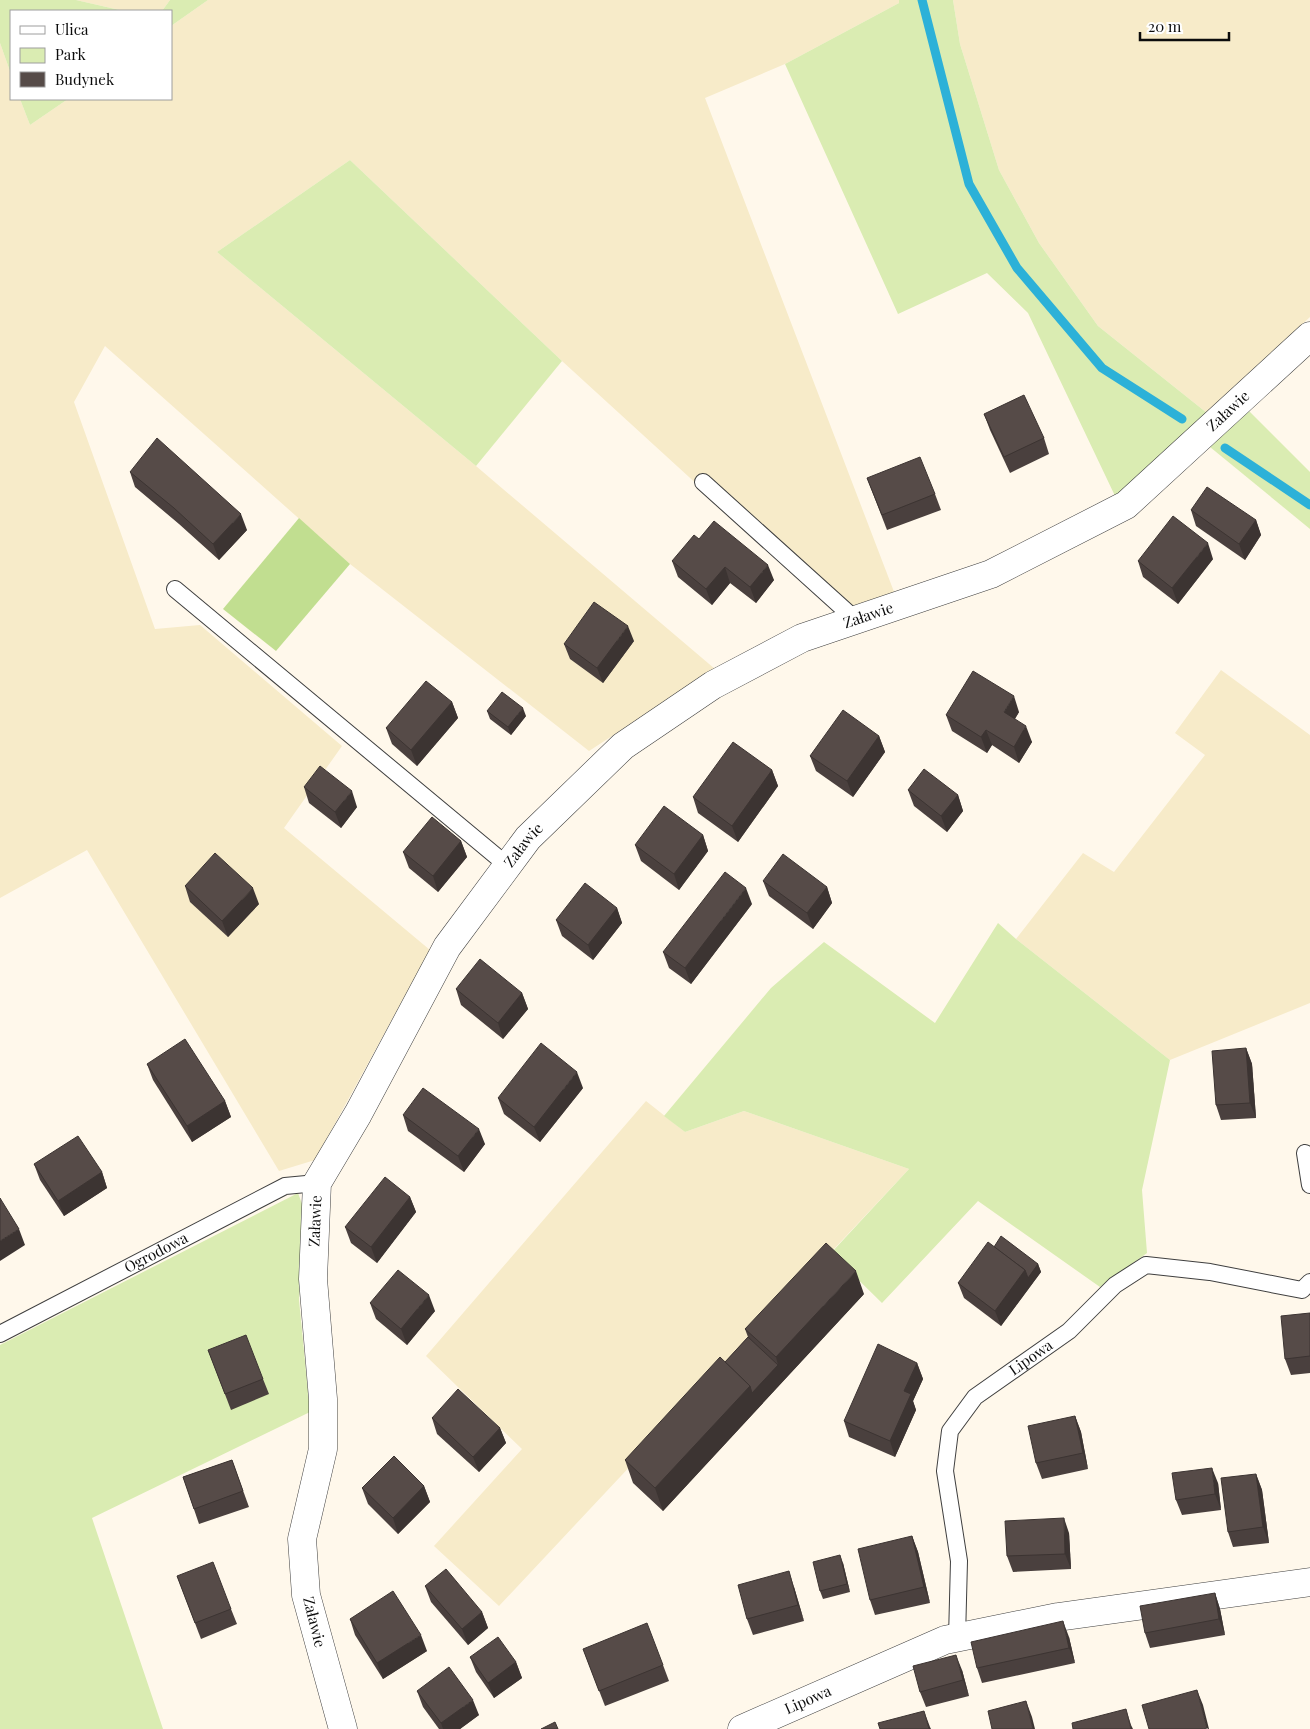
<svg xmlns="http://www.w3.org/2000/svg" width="1310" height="1729" viewBox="0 0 1310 1729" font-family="'Playfair Display',serif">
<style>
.farmland{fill:#f7ebc9}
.green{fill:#daecb2}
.forest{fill:#c1de90}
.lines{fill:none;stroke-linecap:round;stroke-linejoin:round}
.stream{stroke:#2cb1d8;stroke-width:9}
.lane-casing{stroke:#3f3f3f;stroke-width:18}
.street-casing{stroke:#3f3f3f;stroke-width:29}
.lane{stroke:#fff;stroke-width:16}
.street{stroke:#fff;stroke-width:28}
.wall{fill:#4a403e}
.shaded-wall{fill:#3c3432}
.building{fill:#564b48;stroke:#3c3432}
.labels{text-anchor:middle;stroke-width:5;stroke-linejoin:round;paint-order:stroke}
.street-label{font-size:15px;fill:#0c0c0c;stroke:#fff}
</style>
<rect width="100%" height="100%" fill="#fff8eb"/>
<!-- farmland -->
<g class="farmland">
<polygon points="76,0 170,0 162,11 124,11"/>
<polygon points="208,0 899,0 899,3 785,64 705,98 896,597 839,614 562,361 350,160 217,252 476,466 715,669 589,751 350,564 105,346 74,402 155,629 200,625 342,746 284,828 430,950 315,1160 279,1171 87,850 0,898 0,43 11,74 11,99 20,99 30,125 68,99 171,99 171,26"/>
<polygon points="953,0 1310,0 1310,317 1207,413 1098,326 1039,243 999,170 960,44"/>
<polygon points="1221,670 1310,735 1310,1003 1170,1060 1016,939 1083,853 1114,872 1205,755 1175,733"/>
<polygon points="646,1101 685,1132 744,1111 909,1169 499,1606 434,1546 522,1449 426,1356"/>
</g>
<!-- green -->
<g class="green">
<polygon points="0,0 76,0 124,11 11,11 11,74 0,43"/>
<polygon points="170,0 208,0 171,26 171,11 162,11"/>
<polygon points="899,0 953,0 960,44 999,170 1039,243 1098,326 1207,413 1116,498 1028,313 987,273 898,314 785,64 899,3"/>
<polygon points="20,99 68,99 30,125"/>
<polygon points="350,160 562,361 476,466 217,252"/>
<polygon points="1249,411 1310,472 1310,529 1210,447"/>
<polygon points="998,923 1016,939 1170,1060 1142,1190 1147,1253 1100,1287 978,1201 882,1303 831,1253 909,1169 744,1111 685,1132 664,1116 771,988 824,942 935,1023"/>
<polygon points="298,1193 305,1212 299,1300 310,1412 92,1518 163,1729 0,1729 0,1345"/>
</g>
<!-- forest -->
<polygon class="forest" points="299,518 350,564 276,651 223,609"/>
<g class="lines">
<!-- stream -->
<g class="stream">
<polyline points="922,0 969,184 1017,268 1102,368 1182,419"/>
<polyline points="1225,448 1310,505"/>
</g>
<!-- lane casing -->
<g class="lane-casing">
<g id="lane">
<polyline points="703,482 856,620"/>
<polyline points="175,589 508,866"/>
<polyline points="1305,1153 1310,1185"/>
<path id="s1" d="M0,1334L285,1186L317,1183"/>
<path id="s2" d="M957,1638L959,1561L945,1471L950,1431L975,1397L1069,1331L1115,1285L1146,1265L1210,1272L1302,1290L1310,1282"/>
</g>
</g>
<!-- street casing -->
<g class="street-casing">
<g id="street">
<path id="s3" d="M343,1729L306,1595L302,1539L323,1449V1399L313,1279L317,1183L358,1114L447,947L528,838L623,746L713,685L802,638L991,574L1126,505L1310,336"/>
<path id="s4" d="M742,1729L945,1640L1058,1617L1310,1582"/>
</g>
</g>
<!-- lane -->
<use href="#lane" class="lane"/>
<!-- street -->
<use href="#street" class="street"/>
</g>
<!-- wall -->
<g class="wall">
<polygon points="984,414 1044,438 1049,454 1010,473 990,430"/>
<polygon points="130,472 247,530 219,560 179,524 135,487"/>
<polygon points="867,478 935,494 941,510 887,530"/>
<polygon points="1191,510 1256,520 1261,535 1245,560 1196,526"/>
<polygon points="699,539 774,580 756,603 730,583 712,605 678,577 672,561"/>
<polygon points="1213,559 1178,604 1143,577 1138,561"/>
<polygon points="634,641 603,683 570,659 564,644"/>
<polygon points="452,702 458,718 417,766 392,744 386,728"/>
<polygon points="487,711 526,716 511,735 490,719"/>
<polygon points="1019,712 1015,719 1032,742 1019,763 992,745 987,753 952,731 946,715"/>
<polygon points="879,736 885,752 853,797 816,771 810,756"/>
<polygon points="772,770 778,786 738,842 698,813 693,797"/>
<polygon points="304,787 357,807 341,828 309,803"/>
<polygon points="908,790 958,795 963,811 947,832 914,806"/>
<polygon points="703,835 708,851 679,890 641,861 635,845"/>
<polygon points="461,841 467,857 438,892 409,868 403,852"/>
<polygon points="763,881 827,887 832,903 813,929 769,896"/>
<polygon points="185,886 259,904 228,937 190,902"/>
<polygon points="752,904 691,984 669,968 663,952"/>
<polygon points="617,908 622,923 593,960 562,936 556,920"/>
<polygon points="456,989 522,993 528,1009 503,1039 461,1005"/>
<polygon points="1246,1048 1252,1064 1256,1118 1221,1120 1216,1105"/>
<polygon points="147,1064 225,1101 231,1117 192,1142 153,1080"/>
<polygon points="583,1088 540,1142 504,1114 498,1098"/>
<polygon points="403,1115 485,1144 464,1172 408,1131"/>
<polygon points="34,1164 102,1172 107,1188 64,1216 40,1180"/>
<polygon points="410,1197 416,1212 377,1263 351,1243 345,1227"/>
<polygon points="994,1247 1038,1264 1041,1272 1001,1326 964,1298 958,1283"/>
<polygon points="864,1294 663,1511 633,1483 625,1460 725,1362 748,1337 745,1329"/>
<polygon points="370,1303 435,1311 407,1345 376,1319"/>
<polygon points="1310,1313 1310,1373 1291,1375 1285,1359"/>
<polygon points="208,1350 263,1379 269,1394 231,1410"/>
<polygon points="917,1363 923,1379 913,1401 916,1410 895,1457 849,1437 844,1421"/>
<polygon points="1075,1416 1081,1432 1088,1469 1042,1479 1036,1463"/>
<polygon points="432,1418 500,1428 506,1443 479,1472 437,1434"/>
<polygon points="232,1460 249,1507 199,1524 183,1477"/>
<polygon points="1256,1474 1262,1490 1269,1543 1233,1547 1228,1532"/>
<polygon points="1218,1483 1221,1510 1182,1515 1176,1500"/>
<polygon points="424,1486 430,1502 398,1534 368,1504 362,1488"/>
<polygon points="1069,1533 1071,1569 1013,1572 1007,1556"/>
<polygon points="912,1536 918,1552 930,1603 875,1615 870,1600"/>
<polygon points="843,1563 850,1592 823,1599 820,1591"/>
<polygon points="177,1576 231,1609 237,1624 201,1639"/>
<polygon points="425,1586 482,1612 488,1628 468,1645 431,1602"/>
<polygon points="794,1587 804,1621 753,1635 747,1619"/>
<polygon points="1215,1593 1220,1609 1225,1635 1150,1648 1145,1633"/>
<polygon points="350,1619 427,1651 383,1679 355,1635"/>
<polygon points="1069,1637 1075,1663 982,1683 977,1668"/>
<polygon points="583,1649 663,1665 669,1681 605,1706"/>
<polygon points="470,1657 516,1662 522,1678 494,1698 476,1672"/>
<polygon points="962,1670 969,1696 926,1707 920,1692"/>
<polygon points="417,1691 479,1715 460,1729 439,1729 423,1707"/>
</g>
<!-- shaded-wall -->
<g class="shaded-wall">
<polygon points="241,514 247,530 219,560 213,544"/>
<polygon points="1256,520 1261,535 1245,560 1239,544"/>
<polygon points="1208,543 1213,559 1178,604 1172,588"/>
<polygon points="768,565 774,580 756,603 750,587"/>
<polygon points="725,567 730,583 712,605 706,589"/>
<polygon points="628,626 634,641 603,683 597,668"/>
<polygon points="1014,696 1019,712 1009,728 1004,712"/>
<polygon points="452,702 458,718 417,766 411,750"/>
<polygon points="523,708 526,716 511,735 508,727"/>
<polygon points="1026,726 1032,742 1019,763 1014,747"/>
<polygon points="986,730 992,745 987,753 981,737"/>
<polygon points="879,736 885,752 853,797 847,781"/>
<polygon points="772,770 778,786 738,842 732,826"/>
<polygon points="352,791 357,807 341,828 335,812"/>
<polygon points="958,795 963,811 947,832 941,816"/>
<polygon points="703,835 708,851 679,890 674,874"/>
<polygon points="461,841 467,857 438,892 433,876"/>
<polygon points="827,887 832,903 813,929 807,913"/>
<polygon points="253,888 259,904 228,937 222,921"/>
<polygon points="746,888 752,904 691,984 685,968"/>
<polygon points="617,908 622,923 593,960 588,945"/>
<polygon points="522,993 528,1009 503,1039 498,1023"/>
<polygon points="1246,1048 1252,1064 1256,1118 1250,1103"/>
<polygon points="577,1072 583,1088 540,1142 534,1127"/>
<polygon points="225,1101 231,1117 192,1142 187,1126"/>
<polygon points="479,1129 485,1144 464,1172 458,1156"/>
<polygon points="102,1172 107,1188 64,1216 58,1201"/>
<polygon points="410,1197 416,1212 377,1263 371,1247"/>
<polygon points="19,1229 25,1245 0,1261 0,1241"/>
<polygon points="1038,1264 1041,1272 1001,1326 995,1311 1025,1270"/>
<polygon points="856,1271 864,1294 663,1511 655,1488 750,1386 778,1365 776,1357"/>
<polygon points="429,1295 435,1311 407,1345 401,1329"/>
<polygon points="917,1363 923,1379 913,1401 916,1410 895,1457 890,1441 904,1391"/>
<polygon points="1075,1416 1081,1432 1088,1469 1083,1453"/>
<polygon points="500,1428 506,1443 479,1472 473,1457"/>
<polygon points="1212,1468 1218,1483 1221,1510 1215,1494"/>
<polygon points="1256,1474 1262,1490 1269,1543 1263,1527"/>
<polygon points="424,1486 430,1502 398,1534 393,1518"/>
<polygon points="1064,1518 1069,1533 1071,1569 1065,1554"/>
<polygon points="912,1536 918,1552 930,1603 924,1587"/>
<polygon points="840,1555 843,1563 850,1592 847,1584"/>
<polygon points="789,1571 794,1587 804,1621 798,1605"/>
<polygon points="1215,1593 1220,1609 1225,1635 1219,1619"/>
<polygon points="482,1612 488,1628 468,1645 462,1629"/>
<polygon points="1063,1621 1069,1637 1075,1663 1069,1648"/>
<polygon points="421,1635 427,1651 383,1679 377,1663"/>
<polygon points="956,1655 962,1670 969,1696 963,1680"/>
<polygon points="516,1662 522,1678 494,1698 488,1683"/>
<polygon points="1197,1690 1203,1705 1209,1729 1208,1729 1207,1728"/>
<polygon points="473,1700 479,1715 460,1729 443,1729 441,1723"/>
<polygon points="1026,1701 1032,1717 1035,1729 1033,1729"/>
<polygon points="1126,1709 1131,1725 1133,1729 1131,1729"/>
<polygon points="924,1711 930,1727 931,1729 929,1729"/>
</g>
<!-- building -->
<g class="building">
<polygon points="1024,395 1044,438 1004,457 984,414"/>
<polygon points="157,438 241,514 213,544 174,508 130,472"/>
<polygon points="920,457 935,494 882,515 867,478"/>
<polygon points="1207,487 1256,520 1239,544 1191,510"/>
<polygon points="1173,516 1208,543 1172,588 1138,561"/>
<polygon points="714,521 768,565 750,587 725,567 706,589 672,561 694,535 699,539"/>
<polygon points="594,602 628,626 597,668 564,644"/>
<polygon points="973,671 1014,696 1004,712 1026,726 1014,747 986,730 981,737 946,715"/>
<polygon points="426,681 452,702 411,750 386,728"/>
<polygon points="502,692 523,708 508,727 487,711"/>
<polygon points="843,710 879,736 847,781 810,756"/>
<polygon points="733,742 772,770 732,826 693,797"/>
<polygon points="320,766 352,791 335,812 304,787"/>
<polygon points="924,769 958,795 941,816 908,790"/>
<polygon points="664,806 703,835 674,874 635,845"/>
<polygon points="432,817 461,841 433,876 403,852"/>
<polygon points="215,853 253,888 222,921 185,886"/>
<polygon points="783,854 827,887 807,913 763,881"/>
<polygon points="725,872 746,888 685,968 663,952"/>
<polygon points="585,883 617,908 588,945 556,920"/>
<polygon points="480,959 522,993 498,1023 456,989"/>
<polygon points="185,1039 225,1101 187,1126 147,1064"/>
<polygon points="541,1043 577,1072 534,1127 498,1098"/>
<polygon points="1246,1048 1250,1103 1216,1105 1212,1051"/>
<polygon points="423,1088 479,1129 458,1156 403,1115"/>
<polygon points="78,1136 102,1172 58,1201 34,1164"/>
<polygon points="385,1177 410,1197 371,1247 345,1227"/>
<polygon points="0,1198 19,1229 0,1241"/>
<polygon points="1001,1236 1038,1264 1028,1278 1025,1270 994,1247"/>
<polygon points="988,1242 1025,1270 995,1311 958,1283"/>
<polygon points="826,1243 856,1271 776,1357 745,1329"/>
<polygon points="398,1270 429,1295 401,1329 370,1303"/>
<polygon points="1310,1313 1310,1356 1285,1359 1281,1316"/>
<polygon points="246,1335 263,1379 225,1394 208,1350"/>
<polygon points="748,1337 778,1365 752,1393 750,1386 725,1362"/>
<polygon points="878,1344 917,1363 904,1391 911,1394 890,1441 844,1421"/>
<polygon points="720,1357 750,1386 655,1488 625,1460"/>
<polygon points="458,1389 500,1428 473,1457 432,1418"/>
<polygon points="1075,1416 1083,1453 1036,1463 1028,1426"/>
<polygon points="394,1456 424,1486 393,1518 362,1488"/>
<polygon points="232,1460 243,1491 194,1509 183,1477"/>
<polygon points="1212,1468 1215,1494 1176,1500 1172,1473"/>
<polygon points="1256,1474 1263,1527 1228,1532 1221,1478"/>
<polygon points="1064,1518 1065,1554 1007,1556 1005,1521"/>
<polygon points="912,1536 924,1587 870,1600 858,1549"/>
<polygon points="840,1555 847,1584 820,1591 813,1562"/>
<polygon points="213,1562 231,1609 195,1623 177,1576"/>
<polygon points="446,1569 482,1612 462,1629 425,1586"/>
<polygon points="789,1571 798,1605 747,1619 738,1585"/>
<polygon points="393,1591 421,1635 377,1663 350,1619"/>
<polygon points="1215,1593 1219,1619 1145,1633 1140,1606"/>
<polygon points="1063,1621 1069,1648 977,1668 971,1642"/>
<polygon points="647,1623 663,1665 599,1691 583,1649"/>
<polygon points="498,1637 516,1662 488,1683 470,1657"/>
<polygon points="956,1655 963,1680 920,1692 913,1666"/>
<polygon points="449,1667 473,1700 441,1723 417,1691"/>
<polygon points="1197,1690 1207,1728 1203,1729 1149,1729 1142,1705"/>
<polygon points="1026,1701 1033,1729 992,1729 988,1711"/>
<polygon points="1126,1709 1131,1729 1073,1729 1072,1723"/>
<polygon points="924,1711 929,1729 880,1729 878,1723"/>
<polygon points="555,1722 558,1729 541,1729"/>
</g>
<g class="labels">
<!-- street labels -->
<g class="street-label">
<text dy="5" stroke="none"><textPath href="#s3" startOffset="1791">Załawie</textPath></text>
<text dy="5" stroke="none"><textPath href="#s3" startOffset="1371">Załawie</textPath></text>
<text dy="5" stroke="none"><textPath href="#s3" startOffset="951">Załawie</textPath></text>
<text dy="5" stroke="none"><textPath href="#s3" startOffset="516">Załawie</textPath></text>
<text dy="5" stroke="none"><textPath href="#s1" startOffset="176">Ogrodowa</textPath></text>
<text dy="5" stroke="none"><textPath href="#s2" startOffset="319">Lipowa</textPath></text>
<text transform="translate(314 1622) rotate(76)" y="5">Załawie</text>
<text dy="5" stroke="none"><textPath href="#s4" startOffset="72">Lipowa</textPath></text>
</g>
</g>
<!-- legend -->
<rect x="10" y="10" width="162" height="90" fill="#ffffff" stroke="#9e9e9e"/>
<rect x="20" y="26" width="25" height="8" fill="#ffffff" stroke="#9e9e9e"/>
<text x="55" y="35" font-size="15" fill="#0c0c0c">Ulica</text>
<rect x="20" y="48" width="25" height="15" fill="#daecb2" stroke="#9e9e9e"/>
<text x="55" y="60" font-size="15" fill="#0c0c0c">Park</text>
<rect x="20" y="72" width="25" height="15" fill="#564b48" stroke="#9e9e9e"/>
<text x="55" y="85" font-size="15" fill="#0c0c0c">Budynek</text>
<!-- scale -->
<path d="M1140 32v8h89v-8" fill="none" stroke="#0c0c0c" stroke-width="2.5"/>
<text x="1148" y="32" font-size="15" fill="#0c0c0c" stroke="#ffffff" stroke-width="4" paint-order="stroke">20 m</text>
</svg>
